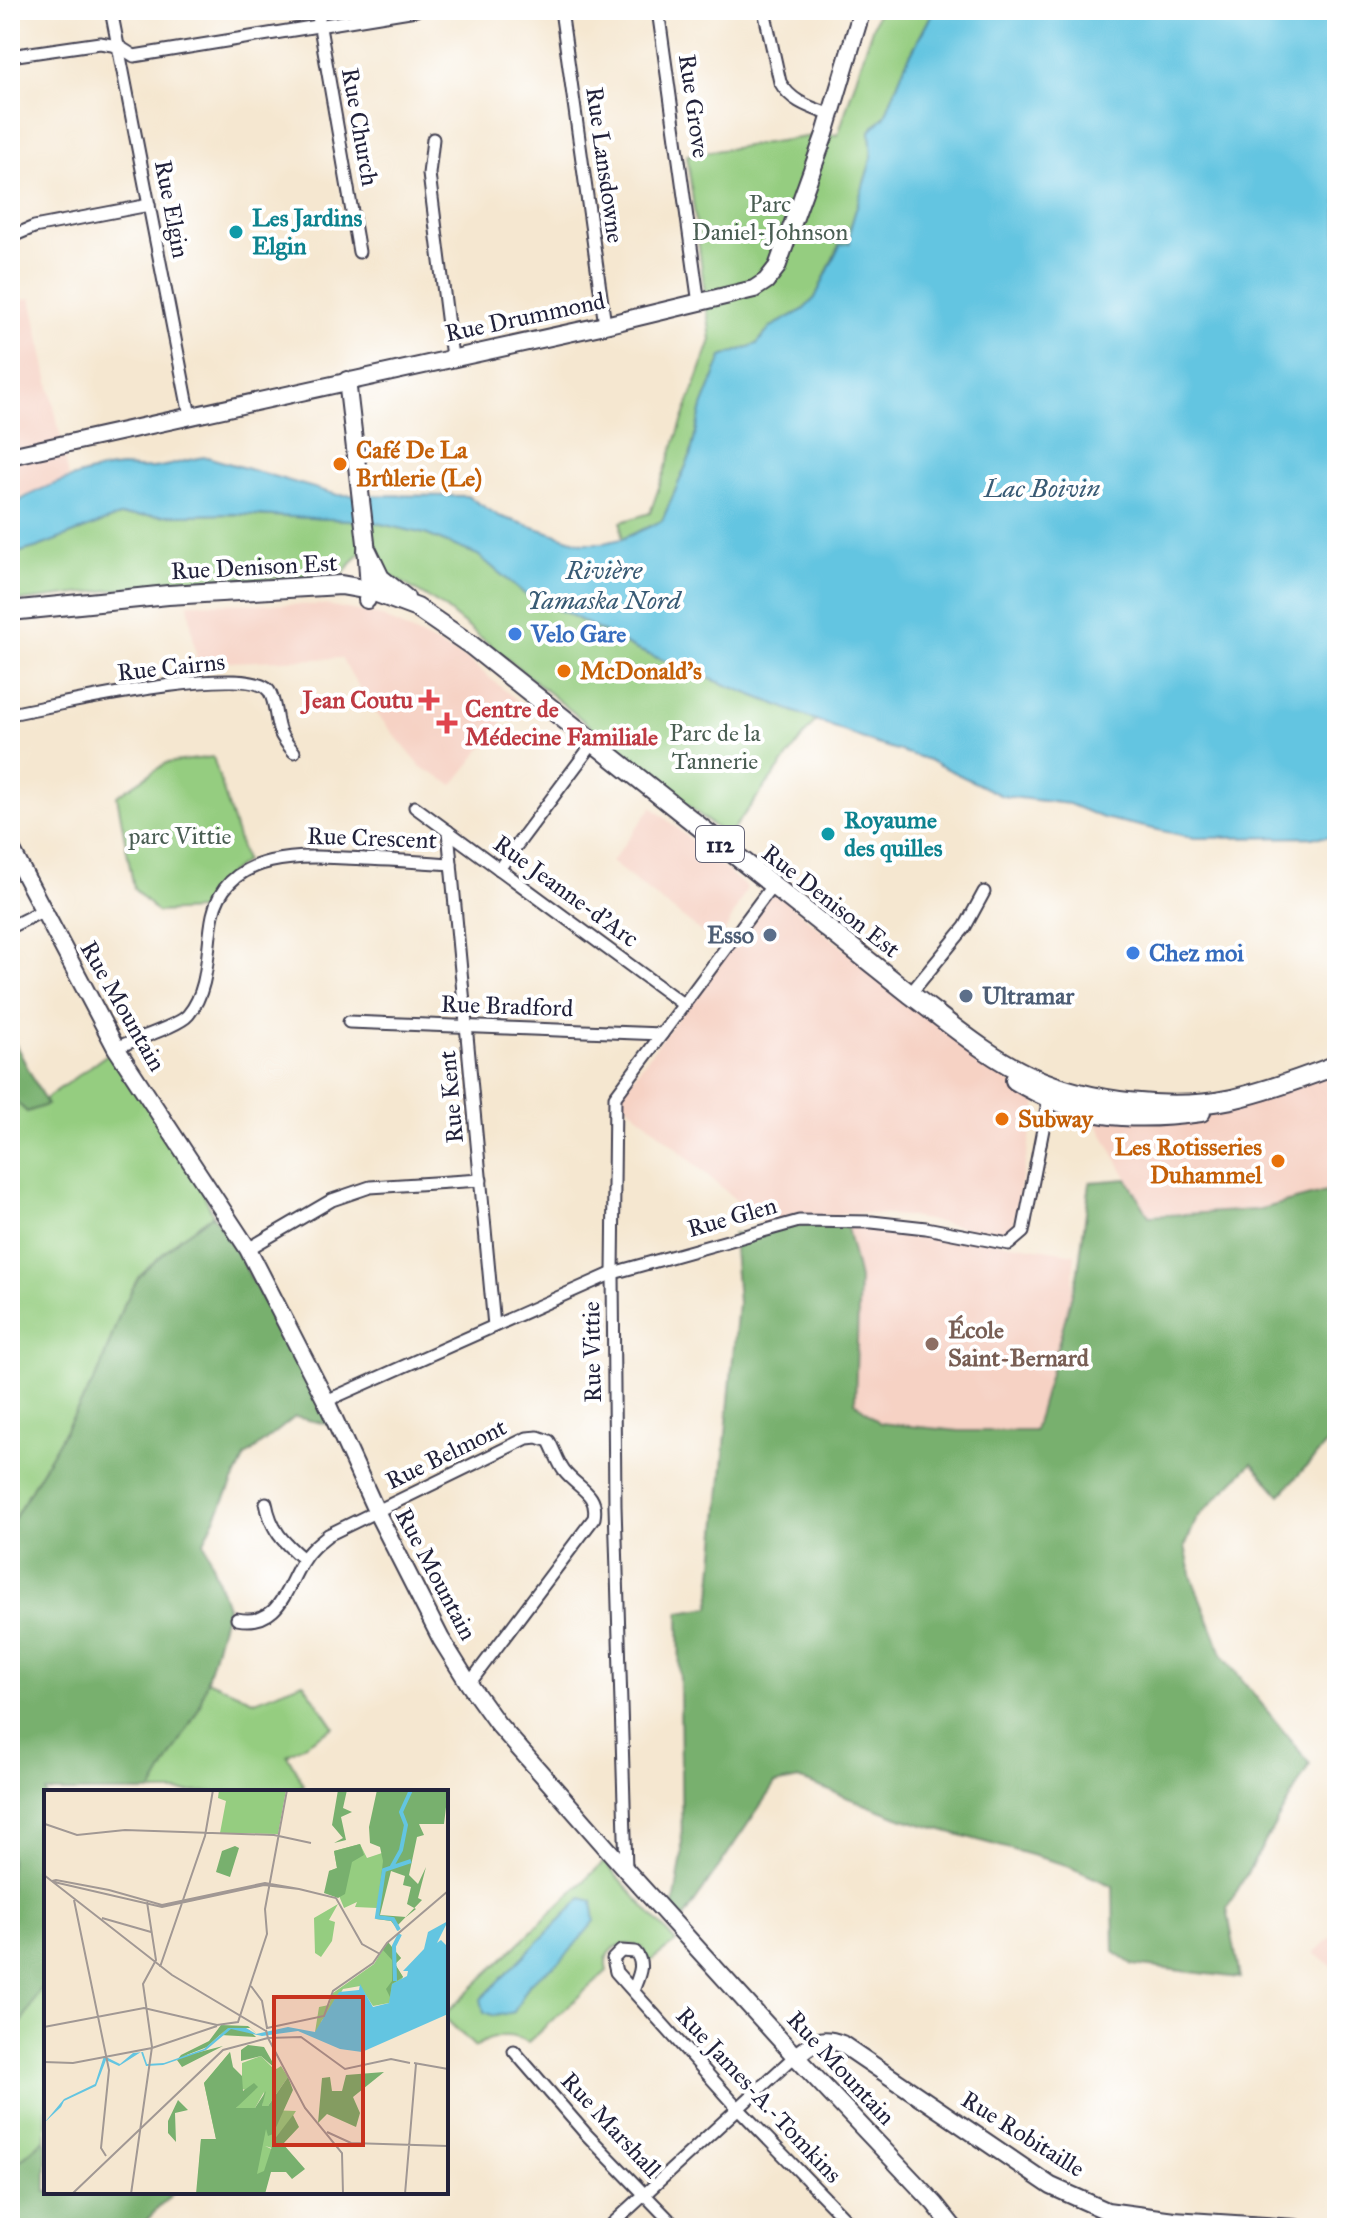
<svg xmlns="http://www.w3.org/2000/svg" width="1347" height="2238" viewBox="0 0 1347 2238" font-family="'IM FELL Great Primer',serif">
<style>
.built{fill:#f6d2c4}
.green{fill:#95cd80;stroke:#5c785e;stroke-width:2}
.forest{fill:#78b06e;stroke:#4d6954;stroke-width:2}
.water{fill:#63c5e1;stroke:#42748e;stroke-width:2}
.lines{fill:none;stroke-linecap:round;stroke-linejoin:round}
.street-casing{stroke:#424051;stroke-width:15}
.secondary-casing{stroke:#424051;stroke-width:20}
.primary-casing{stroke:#424051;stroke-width:22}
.street{stroke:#fff;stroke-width:11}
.secondary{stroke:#fff;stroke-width:16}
.primary{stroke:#fff;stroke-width:18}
.culture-dot{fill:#0f9aa8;stroke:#fff;stroke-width:3}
.food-dot{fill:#e8710a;stroke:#fff;stroke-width:3}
.shop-dot{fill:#3f7fe0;stroke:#fff;stroke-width:3}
.health-dot{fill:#e0444e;stroke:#fff;stroke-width:3}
.service-dot{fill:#5c6f8a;stroke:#fff;stroke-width:3}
.education-dot{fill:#8d6e63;stroke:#fff;stroke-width:3}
.labels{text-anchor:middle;stroke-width:8;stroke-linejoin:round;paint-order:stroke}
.shield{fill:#fff;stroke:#646476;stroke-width:2}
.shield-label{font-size:22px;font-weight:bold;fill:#22223b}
.street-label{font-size:24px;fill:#22223b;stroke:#fff}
.park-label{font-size:24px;fill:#4a5e53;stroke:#fff}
.culture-label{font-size:24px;font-weight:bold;fill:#0d838f;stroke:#fff;text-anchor:start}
.food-label{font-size:24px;font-weight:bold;fill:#c56008;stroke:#fff;text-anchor:start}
.shop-label{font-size:24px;font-weight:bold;fill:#366cbe;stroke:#fff;text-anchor:start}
.health-label{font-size:24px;font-weight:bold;fill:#be3a42;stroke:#fff;text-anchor:end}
.service-label{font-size:24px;font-weight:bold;fill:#4e5e75;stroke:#fff;text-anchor:end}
.education-label{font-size:24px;font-weight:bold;fill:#785e54;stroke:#fff;text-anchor:start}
.water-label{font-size:26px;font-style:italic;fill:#395b75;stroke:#fff}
.inset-river{fill:none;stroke:#63c5e1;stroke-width:4}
.inset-road{fill:none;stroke:#a19894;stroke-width:2}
.view{fill:#c8321e;fill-opacity:0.15;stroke:#c8321e;stroke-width:4}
.inset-edge{fill:none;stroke:#22223b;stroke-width:4}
</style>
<rect width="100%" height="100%" fill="#fff"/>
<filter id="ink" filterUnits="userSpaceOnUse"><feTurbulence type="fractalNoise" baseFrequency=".0125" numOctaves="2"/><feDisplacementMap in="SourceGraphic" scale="16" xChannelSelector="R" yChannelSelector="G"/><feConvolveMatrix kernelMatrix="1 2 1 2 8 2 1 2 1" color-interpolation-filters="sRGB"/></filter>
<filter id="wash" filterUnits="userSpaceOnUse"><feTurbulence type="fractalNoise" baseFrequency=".006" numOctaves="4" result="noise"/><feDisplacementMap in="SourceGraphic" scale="32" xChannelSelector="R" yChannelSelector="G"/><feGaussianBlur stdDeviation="1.8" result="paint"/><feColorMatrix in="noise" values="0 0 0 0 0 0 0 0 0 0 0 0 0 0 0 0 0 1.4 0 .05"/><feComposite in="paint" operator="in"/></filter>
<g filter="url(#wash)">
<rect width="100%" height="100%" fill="#f5e7d0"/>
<!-- built -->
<g class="built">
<polygon points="31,298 69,477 37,493 10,498 10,303"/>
<polygon points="188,603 326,605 378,615 467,659 519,702 453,785 421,767 372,708 341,658 197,663"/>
<polygon points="652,807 747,888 718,945 611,862"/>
<polygon points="773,891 1037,1103 1011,1236 905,1216 852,1213 762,1223 618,1097"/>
<polygon points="1337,1071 1337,1189 1257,1210 1147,1214 1094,1118 1173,1121 1210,1115"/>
<polygon points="799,1221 872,1222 1075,1254 1056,1452 798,1435"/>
<polygon points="1337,1931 1337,1970 1314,1953"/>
</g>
<!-- green -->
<g class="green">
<polygon points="878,10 934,10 905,65 885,116 870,131 872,157 850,229 850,244 839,245 815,298 803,310 771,327 757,344 722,357 702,407 690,457 662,521 622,539 621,522 650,513 711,340 687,155 825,134 838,135"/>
<polygon points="235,514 368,521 425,534 478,555 532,600 567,613 635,649 816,720 727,837 442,606 391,576 385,571 375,546 364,548 343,574 120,589 10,602 10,555 38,547 119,516"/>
<polygon points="213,757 245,861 220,881 200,910 157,912 134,889 117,796 166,763"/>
<polygon points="116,1048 186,1153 213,1215 180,1238 139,1276 121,1311 99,1372 10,1526 10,1096 27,1112"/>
<polygon points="207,1680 255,1701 303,1682 334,1727 287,1755 304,1785 290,1792 46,1792 203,1686"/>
<path d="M604,1862L676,1942L649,1962L642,1948C623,1940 601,1947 607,1971L528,2042C508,2032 494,2035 475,2047L446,2019V2013Z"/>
<polygon points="46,1976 46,2138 10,2169 10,2042"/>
</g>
<!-- forest -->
<g class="forest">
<polygon points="10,1034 47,1105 27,1112 10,1096"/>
<polygon points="1127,1179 1149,1216 1257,1210 1337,1189 1337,1433 1280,1495 1252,1463 1197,1518 1185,1546 1192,1578 1223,1656 1310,1764 1227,1908 1240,1978 1133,1965 1114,1952 1113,1886 1063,1864 903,1819 799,1779 775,1784 682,1921 673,1911 682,1855 679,1612 710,1607 738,1303 733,1234 845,1219 859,1279 855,1402 880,1423 959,1431 1034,1431 1078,1272 1090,1182"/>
<polygon points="213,1215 239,1256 331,1425 295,1417 245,1457 204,1541 227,1607 199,1708 151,1792 46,1792 46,1979 10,2043 10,1526 99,1372 121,1311 139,1276 180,1238"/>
<polygon points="46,2138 46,2192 174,2192 139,2228 10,2228 10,2169"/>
</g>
<!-- water -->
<g class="water">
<path d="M934,10H1337V837L1195,838L1103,818L1069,804L1002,796L929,760L874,743L635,649L567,613L532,600L478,555L425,534L368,521L235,514L119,516L38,547L10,555V508C33,488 89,470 121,467C131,467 142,469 152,468C171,467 188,458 207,457L338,495L467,496L499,516L582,543H603L622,539L662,521L690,457L702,407L722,357L757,344L771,327L803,310L815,298L840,245L850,243V229L872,157L870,131L885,116L905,65Z"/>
<polygon points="582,1898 592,1901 595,1921 562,1960 530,1983 514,2012 495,2016 484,2012 481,1999"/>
</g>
</g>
<g filter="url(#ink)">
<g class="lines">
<!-- street casing -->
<g class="street-casing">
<g id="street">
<polyline points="111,10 190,416"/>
<polyline points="317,10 359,252"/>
<polyline points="561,10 605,325"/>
<polyline points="658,10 699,304"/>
<path d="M764,10L780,82C791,102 810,107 831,115"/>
<polyline points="10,56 100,43 118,46 134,56 416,10"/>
<polyline points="433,139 429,174 452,357"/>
<polyline points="10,237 34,227 149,205"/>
<path d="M10,714C49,707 247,661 269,691C276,701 275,721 280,732C283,740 289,746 294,752"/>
<polyline points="415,807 684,1005"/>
<polyline points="448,831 494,1326"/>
<polyline points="499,869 594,742"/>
<polyline points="10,927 42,911"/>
<polyline points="910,994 965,927 984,892"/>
<polyline points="349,1022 662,1034"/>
<path d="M116,1048C132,1040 179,1026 188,1015C211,988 206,947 213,915C228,847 313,856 365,859C394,860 422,862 451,864"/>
<polyline points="248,1249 332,1200 370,1187 481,1180"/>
<polyline points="326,1401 613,1273 799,1221 872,1222 926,1228 1009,1244 1023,1232 1050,1093"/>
<path d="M266,1503C271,1530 283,1542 303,1559"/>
<path d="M237,1619C279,1627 285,1590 302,1562C308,1551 318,1543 328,1535L527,1438L538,1437L549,1441C554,1450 558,1463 564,1471C577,1488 599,1493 594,1518L469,1684"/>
<polyline points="626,1869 615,1506 613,1273 615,1097 772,886"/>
<path d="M633,1991C638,1977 646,1964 635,1952L621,1951L613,1959L616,1972L633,1991L738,2108L854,2228"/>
<polyline points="514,2051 586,2134 677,2228"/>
<polyline points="608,2228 795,2056"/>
<polyline points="1106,2228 1107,2211"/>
</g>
</g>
<!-- secondary casing -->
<g class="secondary-casing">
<g id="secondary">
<polyline points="347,380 366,543 369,590 367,600"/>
<polyline points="10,456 605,325 754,289 766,281 777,267 825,134 862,10"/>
<polyline points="10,847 116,1048 248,1249 326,1401 377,1513 441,1639 469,1684 497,1723 626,1870 795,2056 935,2204 954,2228"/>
<path d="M795,2056C814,2043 819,2035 842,2044L1051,2186L1107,2211L1174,2220L1296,2228"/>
</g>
</g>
<!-- primary casing -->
<g class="primary-casing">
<g id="primary">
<polyline points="367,551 380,578 405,598"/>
<path d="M10,611L168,595L341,585L369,590L417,608L471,645L910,994C949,1023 988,1057 1032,1077C1088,1102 1171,1112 1232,1099C1267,1091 1303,1078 1337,1065"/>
<path d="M1015,1080C1077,1118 1130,1122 1201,1112"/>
</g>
</g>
<!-- street -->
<use href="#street" class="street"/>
<!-- secondary -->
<use href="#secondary" class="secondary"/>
<!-- primary -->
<use href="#primary" class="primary"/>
</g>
</g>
<!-- markers -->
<g class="culture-dot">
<circle cx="236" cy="232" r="8"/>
<circle cx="828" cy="834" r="8"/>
</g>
<g class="food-dot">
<circle cx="340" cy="464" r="8"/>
<circle cx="564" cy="671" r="8"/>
<circle cx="1002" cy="1119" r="8"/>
<circle cx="1278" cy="1161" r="8"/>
</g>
<g class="shop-dot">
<circle cx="515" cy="634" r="8"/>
<circle cx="1133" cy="953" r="8"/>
</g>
<g class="health-dot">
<path d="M425 688h8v8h8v8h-8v8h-8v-8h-8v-8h8z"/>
<path d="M443 711h8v8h8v8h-8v8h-8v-8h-8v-8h8z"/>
</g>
<g class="service-dot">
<circle cx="770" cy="935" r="8"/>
<circle cx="966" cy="996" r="8"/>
</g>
<circle class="education-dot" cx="932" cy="1344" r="8"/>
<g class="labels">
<!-- shield labels -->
<rect class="shield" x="696" y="826" width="48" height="36" rx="6"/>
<g class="shield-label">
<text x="720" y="852">112</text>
</g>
<!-- street labels -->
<g class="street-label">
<text transform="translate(694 106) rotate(82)" y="8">Rue Grove</text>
<text transform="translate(360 127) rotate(80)" y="8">Rue Church</text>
<text transform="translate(605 165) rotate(82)" y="8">Rue Lansdowne</text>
<text transform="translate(172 209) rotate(79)" y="8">Rue Elgin</text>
<text transform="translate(525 317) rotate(-12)" y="8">Rue Drummond</text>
<text transform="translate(254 567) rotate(-3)" y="8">Rue Denison Est</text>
<text transform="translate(171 667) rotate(-6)" y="8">Rue Cairns</text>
<text transform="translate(372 838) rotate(2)" y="8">Rue Crescent</text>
<text transform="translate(566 891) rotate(36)" y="8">Rue Jeanne-d'Arc</text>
<text transform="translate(831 901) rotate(38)" y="8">Rue Denison Est</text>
<text transform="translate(123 1006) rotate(60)" y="8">Rue Mountain</text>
<text transform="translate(507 1006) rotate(2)" y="8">Rue Bradford</text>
<text transform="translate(451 1097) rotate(-95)" y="8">Rue Kent</text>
<text transform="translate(732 1217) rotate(-16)" y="8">Rue Glen</text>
<text transform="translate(592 1352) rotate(-91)" y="8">Rue Vittie</text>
<text transform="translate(446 1454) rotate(-26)" y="8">Rue Belmont</text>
<text transform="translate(436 1574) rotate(62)" y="8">Rue Mountain</text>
<text transform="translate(841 2068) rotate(47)" y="8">Rue Mountain</text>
<text transform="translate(759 2095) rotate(47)" y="8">Rue James-A.-Tomkins</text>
<text transform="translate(611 2125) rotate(47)" y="8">Rue Marshall</text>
<text transform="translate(1023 2134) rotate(32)" y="8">Rue Robitaille</text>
</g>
<!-- park labels -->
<g class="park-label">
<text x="770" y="212">Parc<tspan x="770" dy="28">Daniel-Johnson</tspan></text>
<text x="715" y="741">Parc de la<tspan x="715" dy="28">Tannerie</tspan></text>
<text x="180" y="844">parc Vittie</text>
</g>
<!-- culture labels -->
<g class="culture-label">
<text x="252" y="226">Les Jardins<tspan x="252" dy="28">Elgin</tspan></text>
<text x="844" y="828">Royaume<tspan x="844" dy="28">des quilles</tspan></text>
</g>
<!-- food labels -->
<g class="food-label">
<text x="356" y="458">Café De La<tspan x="356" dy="28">Brûlerie (Le)</tspan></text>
<text x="580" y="679">McDonald's</text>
<text x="1018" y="1127">Subway</text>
<text x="1262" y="1155" text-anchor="end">Les Rotisseries<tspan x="1262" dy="28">Duhammel</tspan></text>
</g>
<!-- shop labels -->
<g class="shop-label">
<text x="531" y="642">Velo Gare</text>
<text x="1149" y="961">Chez moi</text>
</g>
<!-- health labels -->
<g class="health-label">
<text x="413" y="708">Jean Coutu</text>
<text x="465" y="717" text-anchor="start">Centre de<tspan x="465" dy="28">Médecine Familiale</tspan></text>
</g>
<!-- service labels -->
<g class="service-label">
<text x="754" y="943">Esso</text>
<text x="982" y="1004" text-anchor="start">Ultramar</text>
</g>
<!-- education labels -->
<g class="education-label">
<text x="948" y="1338">École<tspan x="948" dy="28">Saint-Bernard</tspan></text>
</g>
<!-- water labels -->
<g class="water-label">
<text x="1042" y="497">Lac Boivin</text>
<text x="604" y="579">Rivière<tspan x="604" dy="30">Yamaska Nord</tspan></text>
</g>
</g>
<!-- overview -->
<g transform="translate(44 1790)">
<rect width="404" height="404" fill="#f5e7d0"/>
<path d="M175,0H242L234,44L176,43L182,11L174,8ZM316,54L323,68L341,62L333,118L311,117L313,112L300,118L285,81L293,78L290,61ZM294,114L285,130L291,132L288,151L277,167L271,163L270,128ZM341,156L357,168L351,174L359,187L345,213L329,216L316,196L299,199L284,226L278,230L274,241L271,242L275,217L285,215L289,203L330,174ZM186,262L192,318L205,301L198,299V273L217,266L231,280L237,276L244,287L224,316H218L220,302L211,318L198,319L252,321L228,358L221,356L232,361L216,404H153L157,349H172L160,293Z" fill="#95cd80"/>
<path d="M294,0H303L299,18L308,22L297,27L302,50L290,53L299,48L288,35ZM333,0H404L400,34H375L380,45L373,47L365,85L374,94L382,77L374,108L378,110L354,135L355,141L347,131L332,129L339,71L336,57L326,53L325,37ZM347,81L361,86L359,95L367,97L363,114L372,119L362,127L336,125ZM316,54L320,65L308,72L301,104L294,108L280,103L285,81L293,78L290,61ZM191,56L195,58L186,87L172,82L178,61ZM344,152L357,168L351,174L359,187L348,194L346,207L342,199L348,191V170L339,160ZM177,235L204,236L213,244L206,238H189L205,240L212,247L176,245L181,240L163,257L140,266L179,256L138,277L133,270L137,265L165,251ZM204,255L220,257L233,280L217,266L197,271V260ZM186,262L189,277L198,286L199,301L210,293L214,297L192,318H211L222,301L218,316H224L244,287L249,300L229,344L224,346L222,339L213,384L220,381L230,350L249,325L255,337L239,354L261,379L248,389L242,382H227L221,404H152L157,349H172L160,293ZM340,282L309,307L316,323L312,337L283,324L274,333L278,288L286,287L288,301H298L302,285ZM134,310L144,320L131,323L132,352L124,343V331Z" fill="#78b06e" fill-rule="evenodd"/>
<path d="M404,131L393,153L397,150L404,157V224L318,262L296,259L254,241L218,246L187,239L162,260L119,275L102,276L97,262L75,276L62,270L52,296L20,311L17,317L0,333L20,309L51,294L60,266L76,274L89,263L99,262L103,274L120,273L160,259L184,238H202L212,244L244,237L271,242L295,202L315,200L316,194L329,217L345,213L348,194L363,186L364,181H359L380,159L384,142Z" fill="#63c5e1"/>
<path class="inset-river" d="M347,78L357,60L362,35L357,22L367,0M355,140L349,129L333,127L340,80L367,71M351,191L350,156L356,144"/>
<path class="inset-road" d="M1,34L33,45L81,40L230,45L267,53M0,85L128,185L222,241M8,91L12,90L65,100L118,115L221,93L255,99L220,95L118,117L10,92M255,99L292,108L318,154L336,164M30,110L65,280L57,358L62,366M58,128L107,142M116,177L161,46L169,0M207,196L218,211L223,238L280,226L289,201L329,173L343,153L404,101M0,237L100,218L173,235L194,232L223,144L221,119L243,0M222,240L224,248L257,247L301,279L347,269L366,273M0,272L29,273L108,258L173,236M370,273L404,279M283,342L307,353L404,356M28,404L179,260L224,248L261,318L298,363L299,404M87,404L108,257L99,194L112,170L103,112M361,404L372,274"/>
<path class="view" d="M230,207H319V355H230Z"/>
<rect width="404" height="404" class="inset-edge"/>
</g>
<!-- margin -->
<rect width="1347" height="2238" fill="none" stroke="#fff" stroke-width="40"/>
</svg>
